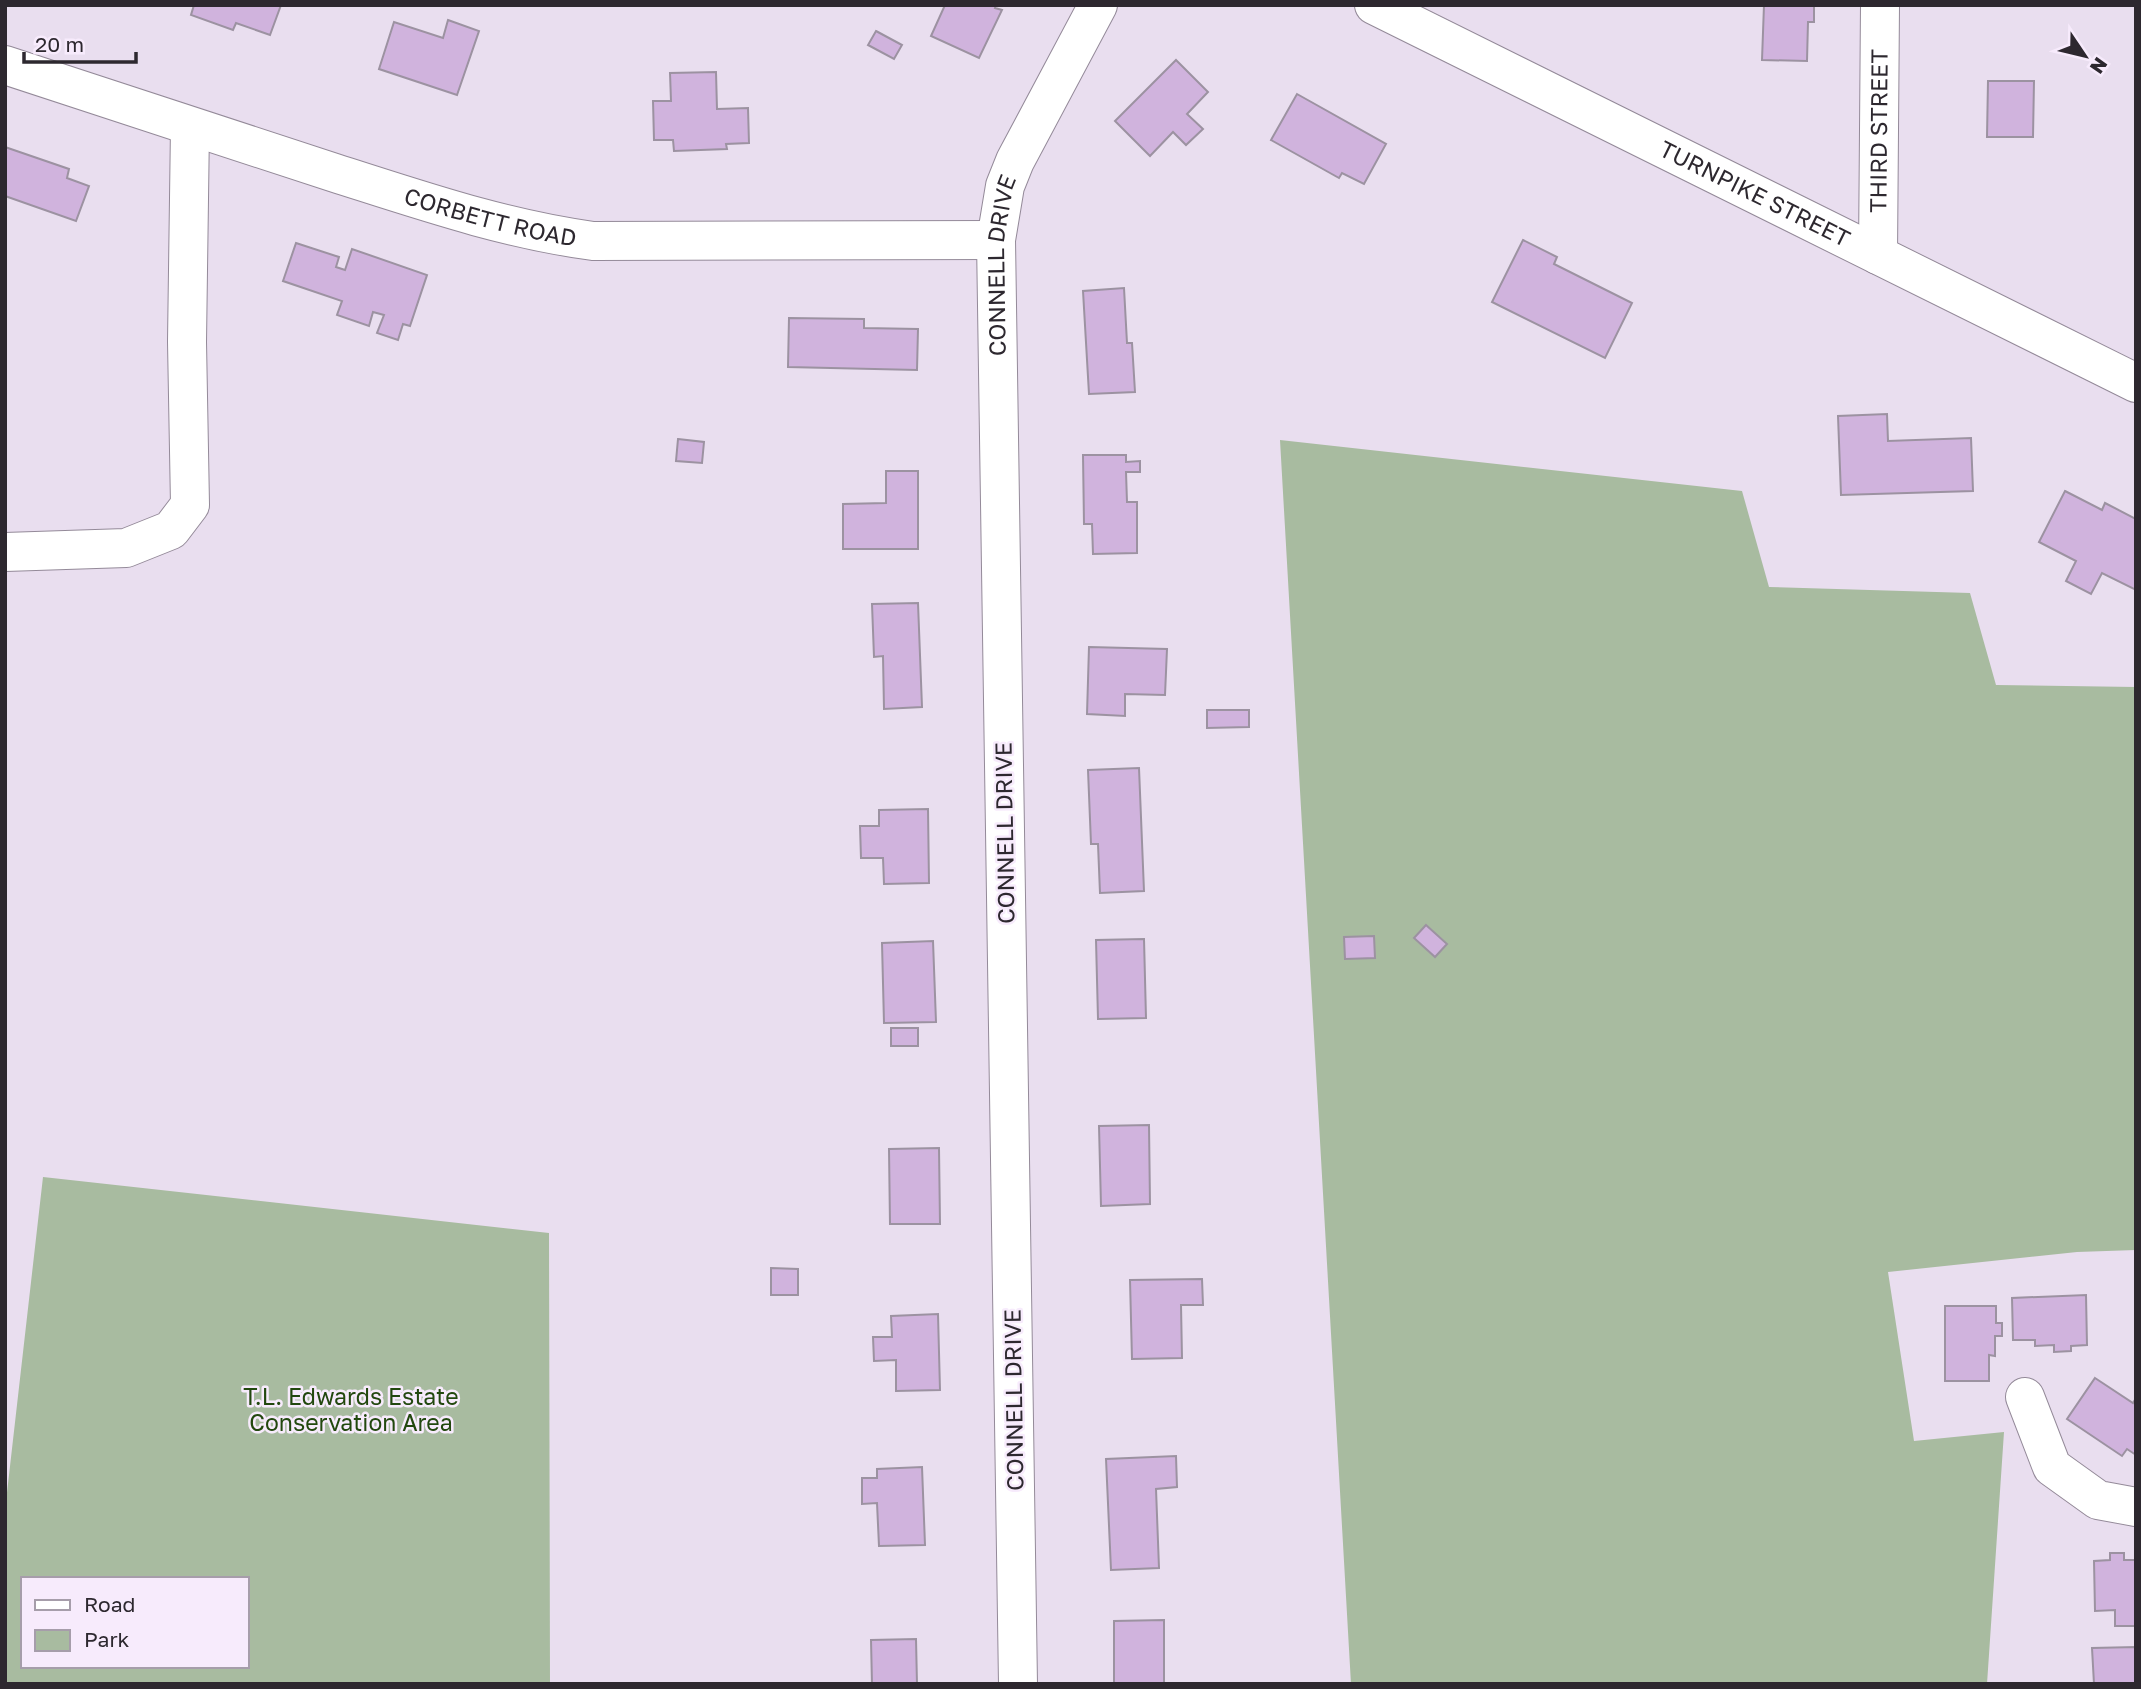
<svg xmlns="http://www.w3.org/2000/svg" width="2141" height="1689" viewBox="0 0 2141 1689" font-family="'Golos Text',sans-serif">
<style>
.green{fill:#a8bba0;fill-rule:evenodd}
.building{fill:#d0b3dd;stroke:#9c92a1;stroke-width:2}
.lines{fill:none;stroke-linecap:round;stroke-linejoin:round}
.minor-casing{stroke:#948a99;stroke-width:40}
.minor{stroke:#fff;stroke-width:38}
.labels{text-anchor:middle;stroke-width:5;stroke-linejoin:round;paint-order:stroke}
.street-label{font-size:23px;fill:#2d282f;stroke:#f7ebfc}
.park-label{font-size:23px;fill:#22480e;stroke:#f7ebfc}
</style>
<rect width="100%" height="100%" fill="#e9deef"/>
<!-- green -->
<g class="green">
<polygon points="1280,440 1742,491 1769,587 1970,593 1996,685 2136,687 2136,1250 2077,1252 1888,1272 1914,1441 2004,1432 1987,1684 1351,1684"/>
<path d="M43,1177L549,1233L550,1684H5V1510ZM23,1579H247V1666H23Z"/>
</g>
<!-- building -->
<g class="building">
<polygon points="194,5 281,5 270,35 236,23 233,30 191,15"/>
<polygon points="945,5 996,5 995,8 1002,10 979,58 931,36"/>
<polygon points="1764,5 1814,5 1814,22 1808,22 1807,61 1762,60"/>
<polygon points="448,20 479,31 457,95 379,69 394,22 443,38"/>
<polygon points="876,31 902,45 894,59 868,45"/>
<polygon points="1176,60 1208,92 1187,114 1203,129 1186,145 1173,132 1150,156 1115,121"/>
<polygon points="716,72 717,109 748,108 749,143 726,144 727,149 674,151 673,140 654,140 653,101 671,101 670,73"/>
<polygon points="1988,81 2034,81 2033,137 1987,137"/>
<polygon points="1297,94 1386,144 1364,184 1342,173 1339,178 1271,140"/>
<polygon points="5,147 69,169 67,178 89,186 76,221 5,196"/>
<polygon points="1523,240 1557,257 1554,264 1632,303 1605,358 1492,302"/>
<polygon points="296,243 339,257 336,267 345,270 352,249 427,275 410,326 403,324 398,340 377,333 384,315 373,312 369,326 337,315 342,301 283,281"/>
<polygon points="1124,288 1127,343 1132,343 1135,392 1089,394 1083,291"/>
<polygon points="789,318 864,319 864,328 918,329 917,370 788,367"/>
<polygon points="1887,414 1888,441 1971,438 1973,491 1841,495 1838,416"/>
<polygon points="678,439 704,442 702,463 676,461"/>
<polygon points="1083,455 1126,455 1126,462 1140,461 1140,472 1126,472 1127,502 1137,502 1137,553 1093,554 1092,524 1084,524"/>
<polygon points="886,471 918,471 918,549 843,549 843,504 886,503"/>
<polygon points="2065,491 2102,510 2105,503 2136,519 2136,590 2102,573 2091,594 2066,581 2076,561 2039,542"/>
<polygon points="918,603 922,707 884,709 883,656 874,657 872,604"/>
<polygon points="1089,647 1167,649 1165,695 1125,694 1125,716 1087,714"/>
<polygon points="1207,710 1249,710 1249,727 1207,728"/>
<polygon points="1139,768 1144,891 1100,893 1098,844 1091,844 1088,770"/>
<polygon points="928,809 929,883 884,884 883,858 861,858 860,826 879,826 879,810"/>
<polygon points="1426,925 1447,944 1435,957 1414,938"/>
<polygon points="1374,936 1375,958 1345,959 1344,937"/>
<polygon points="1144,939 1146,1018 1098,1019 1096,940"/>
<polygon points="933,941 936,1022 884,1023 882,943"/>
<rect x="891" y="1028" width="27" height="18"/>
<polygon points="1149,1125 1150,1204 1101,1206 1099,1126"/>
<polygon points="939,1148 940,1224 890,1224 889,1149"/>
<polygon points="771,1268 798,1269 798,1295 771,1295"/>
<polygon points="1202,1279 1203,1305 1181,1305 1182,1358 1132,1359 1130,1280"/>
<polygon points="2086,1295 2087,1345 2071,1346 2071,1351 2054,1352 2054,1345 2035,1346 2035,1340 2013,1340 2012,1298"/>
<polygon points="1945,1306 1996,1306 1996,1323 2002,1323 2002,1336 1995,1336 1995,1356 1989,1355 1989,1381 1945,1381"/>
<polygon points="938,1314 940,1390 896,1391 896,1360 874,1361 873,1337 892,1337 891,1316"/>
<polygon points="2095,1378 2133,1403 2136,1398 2136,1455 2127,1449 2122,1456 2067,1419"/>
<polygon points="1176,1456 1177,1487 1156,1489 1159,1568 1111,1570 1106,1459"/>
<polygon points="922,1467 925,1545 879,1546 877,1503 862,1504 862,1478 877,1478 877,1469"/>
<polygon points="2110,1553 2124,1553 2124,1560 2136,1560 2136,1626 2115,1626 2115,1610 2095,1611 2094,1561 2110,1560"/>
<polygon points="1164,1620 1164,1684 1114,1684 1114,1621"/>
<polygon points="916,1639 917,1684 872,1684 871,1640"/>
<polygon points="2136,1647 2136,1684 2094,1684 2092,1648"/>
</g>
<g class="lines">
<!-- minor casing -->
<g class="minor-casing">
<g id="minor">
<path id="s1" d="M1374,5L2136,383"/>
<path id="s2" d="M5,65C115,102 225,138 335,173C420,200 504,229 593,241L996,240"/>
<path id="s3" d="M1878,255L1880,5"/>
<polyline points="5,552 126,548 171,530 190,505 187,342 190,127"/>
<polyline points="2025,1397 2052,1467 2098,1500 2136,1507"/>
<path id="s4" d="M1018,1684L996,240L1005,186L1015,161L1098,5"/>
</g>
</g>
<!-- minor -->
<use href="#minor" class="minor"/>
</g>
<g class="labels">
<!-- street labels -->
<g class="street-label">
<text dy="8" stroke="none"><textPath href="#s3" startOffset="124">THIRD STREET</textPath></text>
<text dy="8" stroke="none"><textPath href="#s1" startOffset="425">TURNPIKE STREET</textPath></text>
<text dy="8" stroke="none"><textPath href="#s2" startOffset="509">CORBETT ROAD</textPath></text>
<text dy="8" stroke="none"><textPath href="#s4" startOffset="1419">CONNELL DRIVE</textPath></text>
<text transform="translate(1005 833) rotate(-91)" y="8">CONNELL DRIVE</text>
<text transform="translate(1014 1400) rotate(-91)" y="8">CONNELL DRIVE</text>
</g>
<!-- park labels -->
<g class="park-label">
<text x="351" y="1405">T.L. Edwards Estate<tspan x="351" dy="26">Conservation Area</tspan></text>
</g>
</g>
<!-- border -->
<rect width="2141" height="1689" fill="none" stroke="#2d282f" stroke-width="14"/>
<!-- legend -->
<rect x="21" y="1577" width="228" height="91" fill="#f7ebfc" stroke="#a69daa" stroke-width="2"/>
<rect x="35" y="1600" width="35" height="10" fill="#ffffff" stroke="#a69daa" stroke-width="2"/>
<text x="84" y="1612" font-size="21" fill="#2d282f">Road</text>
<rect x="35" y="1630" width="35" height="21" fill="#a8bba0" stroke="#a69daa" stroke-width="2"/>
<text x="84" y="1647" font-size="21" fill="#2d282f">Park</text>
<!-- north arrow -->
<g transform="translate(2085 56) rotate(125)" stroke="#f7ebfc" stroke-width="5" paint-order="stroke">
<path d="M0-5L12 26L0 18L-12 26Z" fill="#2d282f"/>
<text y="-10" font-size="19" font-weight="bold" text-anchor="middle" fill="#2d282f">N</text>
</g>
<!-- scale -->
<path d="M24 52v10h112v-10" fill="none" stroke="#2d282f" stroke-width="3.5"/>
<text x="35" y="52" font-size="21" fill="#2d282f" stroke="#f7ebfc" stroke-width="5" paint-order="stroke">20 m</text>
</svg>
